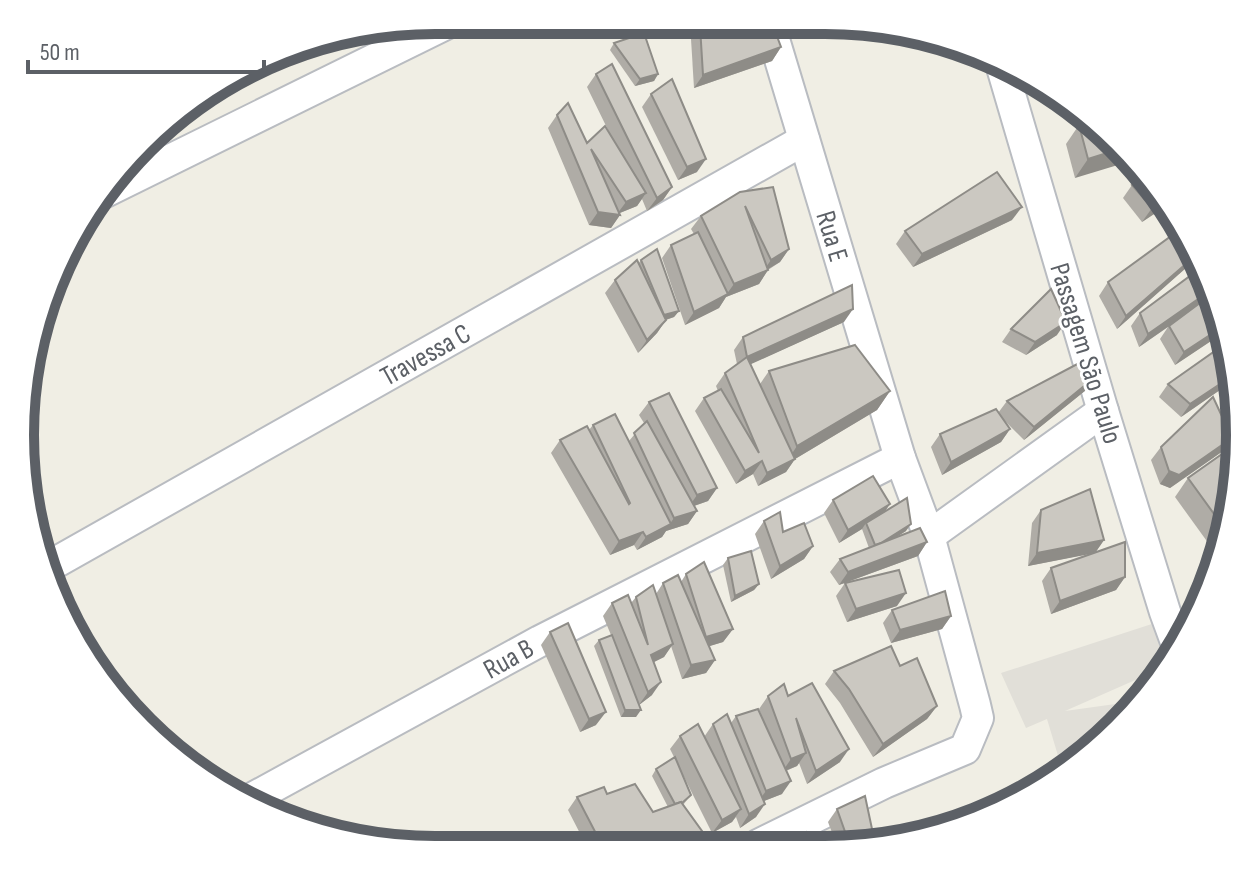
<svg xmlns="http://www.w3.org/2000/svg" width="1260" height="870" viewBox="0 0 1260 870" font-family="'Sofia Sans Condensed',sans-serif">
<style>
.industrial{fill:#e1dfd8}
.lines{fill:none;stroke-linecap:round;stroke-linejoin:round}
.street-casing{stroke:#b9bcc1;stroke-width:34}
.street{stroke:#fff;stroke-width:30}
.wall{fill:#afaca6}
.shaded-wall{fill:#8e8c87}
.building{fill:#cbc8c1;stroke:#8e8c87;stroke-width:2}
.labels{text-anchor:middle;stroke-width:6;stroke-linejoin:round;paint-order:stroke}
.street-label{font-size:28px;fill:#5c6066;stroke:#fff}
.rim{fill:none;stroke:#5c6066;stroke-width:10}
</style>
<rect width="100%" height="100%" fill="#f0eee4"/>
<!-- industrial -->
<polygon class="industrial" points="1161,621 1170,651 1158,670 1065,711 1137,701 1118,729 1062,769 1047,719 1026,728 1001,673"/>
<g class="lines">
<!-- street casing -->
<g class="street-casing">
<g id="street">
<polyline points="1001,64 1103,411 1165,612 1176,642"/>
<polyline points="103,193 454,20"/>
<polyline points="929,536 1103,411"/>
<polyline points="46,568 804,140"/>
<polyline points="249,800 540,641 900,458"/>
<polyline points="758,845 884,783 965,749 978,718 975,705 929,536 900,458 770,26"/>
</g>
</g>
<!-- street -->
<use href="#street" class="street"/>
</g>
<!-- wall -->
<g class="wall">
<polygon points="700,26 781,47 772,61 694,88 691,39"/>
<polygon points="343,32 340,37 292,56 291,52 286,59 270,65 265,74 205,90 327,34"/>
<polygon points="614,43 658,74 654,81 635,86 610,50"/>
<polygon points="596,74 672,187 663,200 647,211 642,199 637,206 620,213 620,215 611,228 589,225 548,128 557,115 587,143 609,132 587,87"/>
<polygon points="651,94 697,172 678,180 642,107"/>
<polygon points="1079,125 1119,142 1075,178 1066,144"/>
<polygon points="1143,179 1163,208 1142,222 1123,198 1132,185"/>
<polygon points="740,192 789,249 780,262 768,270 759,284 726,297 719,308 685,325 662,258 671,245 694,234 691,229 701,216"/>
<polygon points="1012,220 913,267 896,244 905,231"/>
<polygon points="1195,256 1187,267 1117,329 1099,296 1108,282"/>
<polygon points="641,260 679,311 674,317 666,320 657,333 638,353 605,293 615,280 638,264"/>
<polygon points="1140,313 1220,335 1175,365 1160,339 1168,327 1139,347 1131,326"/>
<polygon points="844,322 750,364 760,384 769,371 890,391 877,410 795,459 786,472 758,486 753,474 736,484 695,411 704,398 718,391 716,386 725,373 737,364 734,350 743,337"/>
<polygon points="1011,329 1057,335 1026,355 1002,342"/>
<polygon points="1222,346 1230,383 1181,417 1159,397 1168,384"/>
<polygon points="1100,373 1091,386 1024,440 1003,419 1010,429 1001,442 942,475 931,447 940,434 998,413 1007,401"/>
<polygon points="1232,393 1236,417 1232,420 1220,405 1225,398"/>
<polygon points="649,402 717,488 708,501 694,506 697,511 688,524 666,531 662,537 637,550 634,545 610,555 551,453 560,440 589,430 593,425 629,441 644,423 639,415"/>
<polygon points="1232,438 1223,451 1170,488 1160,484 1151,460 1161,447"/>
<polygon points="1239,442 1217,548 1214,551 1175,497 1188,478"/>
<polygon points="833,500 890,504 884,512 906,531 895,538 927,542 918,556 839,585 830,572 840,559 869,548 862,529 839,543 824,513"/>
<polygon points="1041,510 1104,540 1095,553 1125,577 1116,590 1051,614 1042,581 1051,568 1093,553 1028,566 1032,523"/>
<polygon points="764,521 783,532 813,546 804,559 771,579 755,534"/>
<polygon points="728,558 759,584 754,590 731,602 723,565"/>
<polygon points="1214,564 1208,595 1197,585 1206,572"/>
<polygon points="686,574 733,629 723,642 709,646 715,660 706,673 682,679 671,646 664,657 654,662 652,695 639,705 636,717 621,717 594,646 599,640 611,635 603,616 612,603 631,603 636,597 656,594 663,583 681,582"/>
<polygon points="845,583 897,606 847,622 836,596"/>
<polygon points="892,610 951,616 942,629 891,643 883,623"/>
<polygon points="550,632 596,725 580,732 541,645"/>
<polygon points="900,666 937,706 927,719 873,757 840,703 825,684 834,671"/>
<polygon points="768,696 788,696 840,762 807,784 799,763 797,766 786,771 782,794 764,801 756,817 740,828 736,817 732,822 712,833 677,763 691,795 683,805 702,846 587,847 568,810 577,797 607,794 653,812 668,807 652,776 656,769 674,757 670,749 680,736 704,737 713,724 731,723 736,716 763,720 759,709"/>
<polygon points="837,809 875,843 836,843 828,822"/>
</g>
<!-- shaded-wall -->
<g class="shaded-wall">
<polygon points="343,32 340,37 292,56 298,47 327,34"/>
<polygon points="781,47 772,61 694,88 703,75"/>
<polygon points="292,50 286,59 270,65 265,74 178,113 205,90"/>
<polygon points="658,74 654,81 635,86 640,79"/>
<polygon points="1123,148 1131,161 1075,178 1088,159"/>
<polygon points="706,159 697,172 678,180 687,167"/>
<polygon points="672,187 663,200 647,211 657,198"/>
<polygon points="646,193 637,206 617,214 620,215 611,228 589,225 598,212 617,214 626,202"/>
<polygon points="1160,203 1163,208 1142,222 1152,208"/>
<polygon points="1022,207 1012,220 913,267 922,254"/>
<polygon points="789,249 780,262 763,272 768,270 759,284 726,297 719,308 685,325 694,312 726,295 734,284 762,273 771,260"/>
<polygon points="1195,256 1187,267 1117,329 1126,316"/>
<polygon points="1211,290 1212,296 1139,347 1148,334"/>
<polygon points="853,309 844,322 738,370 747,357"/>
<polygon points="679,311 674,317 659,322 664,315"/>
<polygon points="666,320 657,333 638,353 647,340"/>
<polygon points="1066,322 1057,335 1026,355 1035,342"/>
<polygon points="1219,329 1220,335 1175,365 1184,352"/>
<polygon points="1100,373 1091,386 1024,440 1034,427"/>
<polygon points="1229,378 1230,383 1181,417 1190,404"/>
<polygon points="890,391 877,410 790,462 795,459 786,472 758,486 767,473 785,464 797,446"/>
<polygon points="1010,429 1001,442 942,475 951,462"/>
<polygon points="1232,438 1223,451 1170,488 1160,484 1169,471"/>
<polygon points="762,461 753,474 736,484 745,471"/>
<polygon points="717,488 708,501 688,508 697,495"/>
<polygon points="890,504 881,517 866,523 862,529 839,543 848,530"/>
<polygon points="697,511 688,524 666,531 662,537 637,550 646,537 669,525 674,518"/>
<polygon points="911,524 906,531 871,553 875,547"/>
<polygon points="643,532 634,545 610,555 619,541"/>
<polygon points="1104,540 1095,553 1028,566 1037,553"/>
<polygon points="927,542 918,556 839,585 848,572"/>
<polygon points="813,546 804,559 771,579 780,566"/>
<polygon points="1125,577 1116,590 1051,614 1060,601"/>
<polygon points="759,584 754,590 731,602 735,596"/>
<polygon points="906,593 897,606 847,622 856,609"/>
<polygon points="951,616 942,629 891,643 900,630"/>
<polygon points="733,629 723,642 697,650 706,637"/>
<polygon points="673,644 664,657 642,668 651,655"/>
<polygon points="715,660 706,673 682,679 691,665"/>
<polygon points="661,682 652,695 639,705 648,692"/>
<polygon points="937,706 927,719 873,757 883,744"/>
<polygon points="625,710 641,710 636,717 621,717"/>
<polygon points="606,712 596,725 580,732 589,719"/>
<polygon points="849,749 840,762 807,784 816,771"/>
<polygon points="806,753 797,766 782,772 791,759"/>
<polygon points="791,781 782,794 756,804 766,791"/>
<polygon points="765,804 756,817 740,828 749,814"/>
<polygon points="741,809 732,822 712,833 722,820"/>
<polygon points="707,838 702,846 692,846"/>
</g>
<!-- building -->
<g class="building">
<polygon points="704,25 773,26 781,47 703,75 700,26"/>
<polygon points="644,33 658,74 640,79 614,43"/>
<polygon points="612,64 672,187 657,198 596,74"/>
<polygon points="672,79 706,159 687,167 651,94"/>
<polygon points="568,103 587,143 605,126 646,193 626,202 591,149 620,215 598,212 557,115"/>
<polygon points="1092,121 1119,142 1123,148 1088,159 1079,125"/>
<polygon points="997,172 1022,207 922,254 905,231"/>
<polygon points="1143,179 1160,203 1152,208 1132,185"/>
<polygon points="773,187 789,249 771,260 745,206 768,270 734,284 701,216 740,192"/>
<polygon points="1178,231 1195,256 1126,316 1108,282"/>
<polygon points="698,232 728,294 694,312 671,245"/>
<polygon points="657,249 679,311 664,315 641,260"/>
<polygon points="637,260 666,320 647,340 615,280"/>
<polygon points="1202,267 1209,277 1211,290 1148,334 1140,313"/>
<polygon points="852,285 853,309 747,357 743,337"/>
<polygon points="1051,289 1066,322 1035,342 1011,329"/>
<polygon points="1212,294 1219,329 1184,352 1169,326"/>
<polygon points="855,345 890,391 797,446 769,371"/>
<polygon points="1222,346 1229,378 1190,404 1168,384"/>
<polygon points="747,357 795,459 767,473 762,461 745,471 704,398 721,389 759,453 725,373"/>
<polygon points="1083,361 1100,373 1034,427 1007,401"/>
<polygon points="669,393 717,488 697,495 649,402"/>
<polygon points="1232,393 1235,411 1225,398"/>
<polygon points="1213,397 1232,438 1179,475 1169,471 1161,447"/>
<polygon points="996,409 1010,429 951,462 940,434"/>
<polygon points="615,414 671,524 646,537 643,532 619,541 560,440 587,426 629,504 630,503 593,425"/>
<polygon points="647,421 697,511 674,518 634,433"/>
<polygon points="1239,442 1222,525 1188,478"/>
<polygon points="873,476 890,504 848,530 833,500"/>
<polygon points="1090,489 1104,540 1037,553 1041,510"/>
<polygon points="907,498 911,524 881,543 875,545 866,523"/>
<polygon points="780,512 783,532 804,523 813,546 780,566 764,521"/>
<polygon points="920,528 927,542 848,572 840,559"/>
<polygon points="1125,542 1125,577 1060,601 1051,568"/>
<polygon points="751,551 759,584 735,596 728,558"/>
<polygon points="704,562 733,629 706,637 686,574"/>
<polygon points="1214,564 1212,577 1206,572"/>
<polygon points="899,570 906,593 856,609 845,583"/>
<polygon points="678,575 715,660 691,665 663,583"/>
<polygon points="653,585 673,644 651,655 661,682 648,692 612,603 628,595 648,645 636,597"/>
<polygon points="945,591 951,616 900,630 892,610"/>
<polygon points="568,623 606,712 589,719 550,632"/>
<polygon points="612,635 641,710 625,710 599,640"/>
<polygon points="891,646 900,666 917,658 937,706 883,744 849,689 834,671"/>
<polygon points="812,683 849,749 816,771 796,718 806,753 791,759 768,696 784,684 788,696"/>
<polygon points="758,709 791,781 766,791 736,716"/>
<polygon points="727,714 765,804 749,814 713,724"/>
<polygon points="698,724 741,809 722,820 680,736"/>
<polygon points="675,757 691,795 682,803 681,802 675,804 656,769"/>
<polygon points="635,784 653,812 681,802 707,838 692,846 603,847 577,797 604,787 607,794"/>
<polygon points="865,796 875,843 849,843 837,809"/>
<polygon points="806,832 810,844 780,844 780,842"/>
</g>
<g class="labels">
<!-- street labels -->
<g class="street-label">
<text transform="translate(833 236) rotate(73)" y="10">Rua E</text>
<text transform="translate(1087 353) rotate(73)" y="10">Passagem São Paulo</text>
<text transform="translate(425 354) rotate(-29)" y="10">Travessa C</text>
<text transform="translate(508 658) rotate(-29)" y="10">Rua B</text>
</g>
</g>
<!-- crop -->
<path d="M0 0H1260V870H0ZM435 34H825A401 401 0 0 1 1226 435V435A401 401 0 0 1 825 836H435A401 401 0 0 1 34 435V435A401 401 0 0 1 435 34Z" fill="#fff" fill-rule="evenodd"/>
<path class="rim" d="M435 34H825A401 401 0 0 1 1226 435V435A401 401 0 0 1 825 836H435A401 401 0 0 1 34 435V435A401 401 0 0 1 435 34Z"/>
<!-- scale -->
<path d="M28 60v12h236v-12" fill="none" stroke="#5c6066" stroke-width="4"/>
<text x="40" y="60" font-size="24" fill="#5c6066" stroke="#ffffff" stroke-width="6" paint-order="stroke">50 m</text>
</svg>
